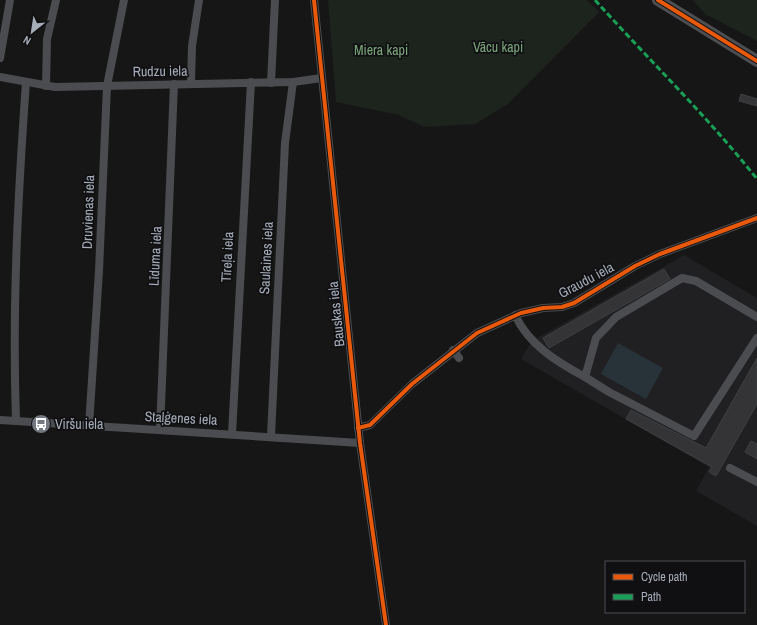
<svg xmlns="http://www.w3.org/2000/svg" width="757" height="625" viewBox="0 0 757 625" font-family="'Archivo Narrow',sans-serif">
<style>
.built{fill:#202022}
.green{fill:#1c241d}
.water{fill:#283239}
.building{fill:#343436;stroke:#3f4043}
.lines{fill:none;stroke-linecap:round;stroke-linejoin:round}
.minor{stroke:#4a4c4f;stroke-width:8}
.highway{stroke:#4d4e52;stroke-width:12}
.quiet{stroke:#1a9f57;stroke-width:3;stroke-dasharray:6 3;stroke-linecap:butt}
.cycleway-casing{stroke:#101012;stroke-width:6}
.cycleway{stroke:#e8590c;stroke-width:4}
.labels{text-anchor:middle;stroke-width:3.5;stroke-linejoin:round;paint-order:stroke}
.park-label{font-size:14px;fill:#7ca57c;stroke:#101012}
.street-label{font-size:14px;fill:#a6adb9;stroke:#101012}
.poi-label{font-size:14px;fill:#a6adb9;stroke:#101012;text-anchor:start}
</style>
<rect width="100%" height="100%" fill="#161616"/>
<!-- built -->
<polygon class="built" points="684,255 757,298 757,526 696,491 709,467 521,359 532,341"/>
<!-- green -->
<g class="green">
<polygon points="328,0 587,0 599,12 508,104 475,124 424,127 399,115 336,102"/>
<polygon points="693,0 757,0 757,41 705,14"/>
</g>
<!-- water -->
<polygon class="water" points="618,343 663,368 646,399 601,374"/>
<!-- building -->
<g class="building">
<polygon points="741,94 757,99 757,106 739,101"/>
<polygon points="664,269 670,279 549,348 543,338"/>
<polygon points="757,358 757,404 716,476 709,472 712,467 626,419 631,410 706,448"/>
<polygon points="751,441 757,444 757,459 745,452"/>
</g>
<g class="lines">
<!-- minor -->
<g class="minor">
<polyline points="314,0 360,443 386,625"/>
<polyline points="0,58 10,0"/>
<polyline points="0,77 55,87 293,82 322,78"/>
<polyline points="191,83 192,46 199,0"/>
<polyline points="271,83 275,0"/>
<polyline points="46,86 47,39 56,0"/>
<path d="M515,315C529,345 557,362 585,377"/>
<polyline points="757,317 696,281 682,278 616,317 596,338 585,377 609,392 694,436 757,338"/>
<polyline points="453,350 459,358"/>
<polyline points="0,420 360,443"/>
<path d="M16,421C12,307 18,195 26,82"/>
<polyline points="89,426 99,271 107,86 124,0"/>
<polyline points="358,428 370,425 412,384 477,333 521,313 543,308 562,307 574,303 635,266 660,254 757,218"/>
<polyline points="160,430 174,84"/>
<polyline points="232,434 251,82"/>
<polyline points="271,436 285,143 293,82"/>
<polyline points="730,468 757,482"/>
</g>
<!-- highway -->
<polyline class="highway" points="658,0 757,61"/>
<!-- quiet -->
<path class="quiet" d="M595,0C649,60 707,116 757,179"/>
<!-- cycleway casing -->
<g class="cycleway-casing">
<g id="cycleway">
<polyline points="314,0 360,443 386,625"/>
<polyline points="658,0 757,61"/>
<polyline points="358,428 370,425 412,384 477,333 521,313 543,308 562,307 574,303 635,266 660,254 757,218"/>
</g>
</g>
<!-- cycleway -->
<use href="#cycleway" class="cycleway"/>
</g>
<!-- icons -->
<defs>
<g id="bus-disc" transform="scale(1)"><circle r="9.5" fill="#747880" stroke="#101012"/><path d="M-5-6H5V4H4V6H2V4H-2V6H-4V4H-5ZM-3.5-4V0h7V-4ZM-3.5 1.2v1.5H-2V1.2ZM2 1.2v1.5H3.5V1.2Z" fill="#fff"/></g>
</defs>
<g fill-rule="evenodd">
<use href="#bus-disc" x="41" y="424"/>
</g>
<g class="labels">
<!-- park labels -->
<g class="park-label">
<text x="498" y="52">Vācu kapi</text>
<text x="381" y="55">Miera kapi</text>
</g>
<!-- street labels -->
<g class="street-label">
<text transform="translate(160 71) rotate(-1)" y="5">Rudzu iela</text>
<text transform="translate(88 212) rotate(-88)" y="5">Druvienas iela</text>
<text transform="translate(155 256) rotate(-87)" y="5">Līduma iela</text>
<text transform="translate(227 257) rotate(-87)" y="5">Tīreļa iela</text>
<text transform="translate(266 258) rotate(-87)" y="5">Saulaines iela</text>
<text transform="translate(586 280) rotate(-28)" y="5">Graudu iela</text>
<text transform="translate(336 314) rotate(-96)" y="5">Bauskas iela</text>
<text transform="translate(181 418) rotate(3)" y="5">Staļģenes iela</text>
</g>
<!-- poi labels -->
<g class="poi-label">
<text x="55" y="429">Viršu iela</text>
</g>
</g>
<!-- legend -->
<rect x="605" y="561" width="140" height="52" fill="#101012" stroke="#4c4f55"/>
<rect x="613" y="574" width="20" height="6" fill="#e8590c" stroke="#4c4f55"/>
<text x="641" y="581" font-size="12" fill="#a6adb9">Cycle path</text>
<rect x="613" y="594" width="20" height="6" fill="#1a9f57" stroke="#4c4f55"/>
<text x="641" y="601" font-size="12" fill="#a6adb9">Path</text>
<!-- north arrow -->
<g transform="translate(32 32) rotate(210)" stroke="#101012" stroke-width="3" paint-order="stroke">
<path d="M0-3L7 15L0 10L-7 15Z" fill="#a6adb9"/>
<text y="-6" font-size="11" font-weight="bold" text-anchor="middle" fill="#a6adb9">N</text>
</g>
</svg>
